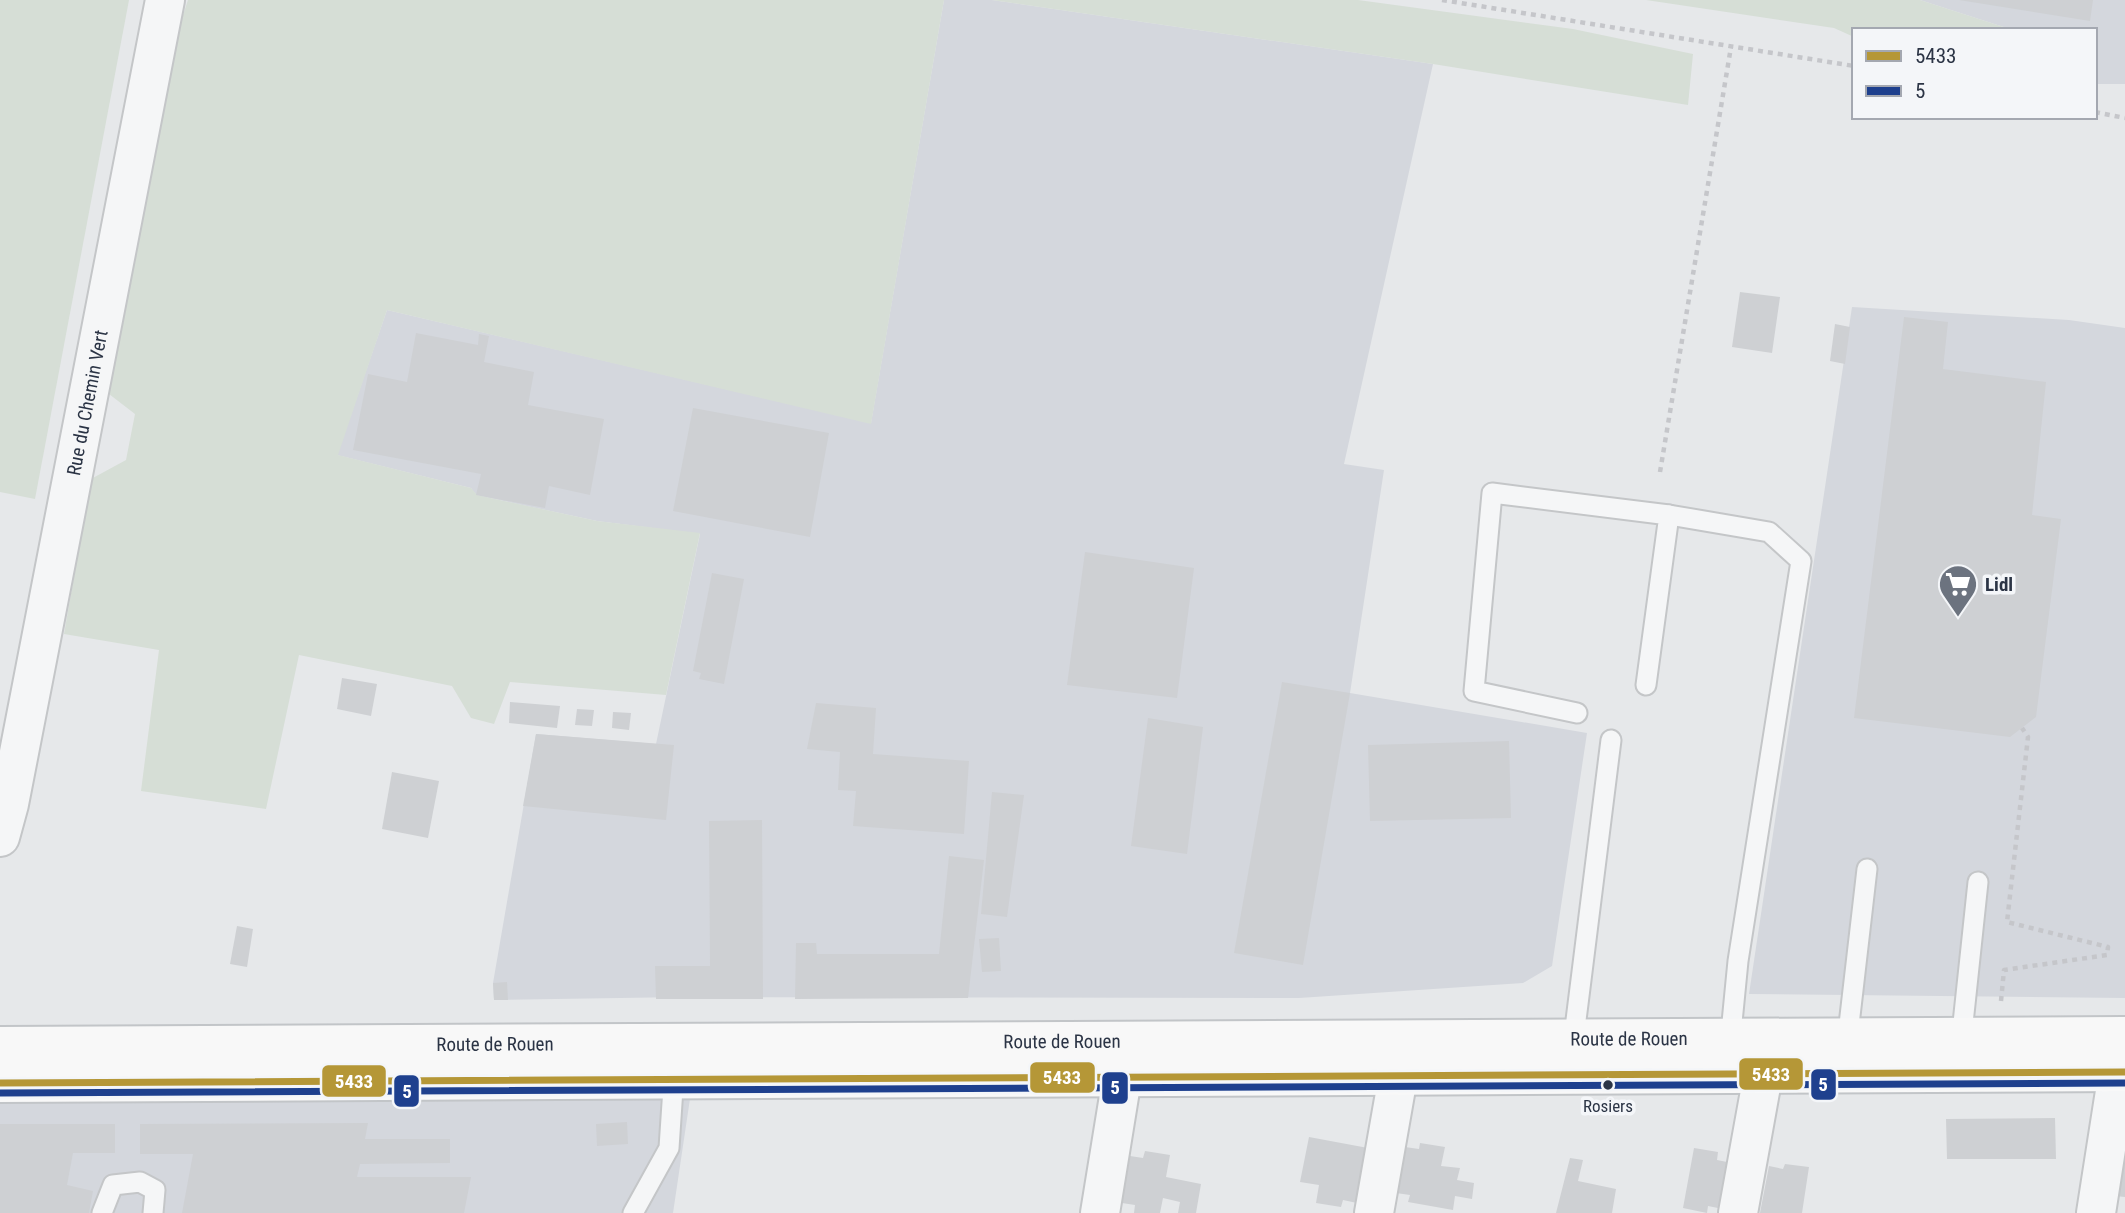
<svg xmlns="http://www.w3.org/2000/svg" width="2125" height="1213" viewBox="0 0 2125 1213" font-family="'Roboto Condensed',sans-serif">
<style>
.built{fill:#d4d7dd}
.green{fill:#d6ded6}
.building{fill:#ced0d3}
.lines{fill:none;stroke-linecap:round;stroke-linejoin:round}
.lane-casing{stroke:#c4c6c8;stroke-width:23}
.street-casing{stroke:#c4c6c8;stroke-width:42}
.primary-casing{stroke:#c2c5c8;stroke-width:42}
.path{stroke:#c5c6ca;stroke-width:4.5;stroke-dasharray:5 5;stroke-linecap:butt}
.lane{stroke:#f5f6f7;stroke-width:19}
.street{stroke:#f5f6f7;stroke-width:38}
.primary{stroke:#f8f8f8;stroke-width:38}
.bus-1-casing{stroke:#f4f6f9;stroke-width:12}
.bus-2-casing{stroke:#f4f6f9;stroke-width:12}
.bus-1{stroke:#b59737;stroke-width:7}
.bus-2{stroke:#1e408e;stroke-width:7}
.bus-dot{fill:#2b3445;stroke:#f4f6f9;stroke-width:2.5}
.labels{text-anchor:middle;stroke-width:7;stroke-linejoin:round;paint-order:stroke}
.bus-label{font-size:17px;fill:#2b3445;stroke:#f4f6f9}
.street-label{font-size:19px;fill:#2b3445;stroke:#f4f6f9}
.poi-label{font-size:19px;font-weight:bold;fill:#2b3445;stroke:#f4f6f9;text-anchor:start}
.line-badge{stroke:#f4f6f9;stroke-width:2.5}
.badge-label{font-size:19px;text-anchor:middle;font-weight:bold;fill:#fff}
</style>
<rect width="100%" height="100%" fill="#e6e8ea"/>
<!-- built -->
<g class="built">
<polygon points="944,0 992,0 1433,64 1344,464 1384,470 1350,693 1587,733 1552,966 1523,983 1299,998 683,997 494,1000 493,983 536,734 656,744 700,534 597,521 476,495 471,488 337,455 387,310 871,423"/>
<polygon points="1920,0 2125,0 2125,84 2095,84 2095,30 2013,30"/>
<polygon points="1852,307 2069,320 2125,328 2125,998 1749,994"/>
<polygon points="691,1092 673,1213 0,1213 0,1103"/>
</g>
<!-- green -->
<g class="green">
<polygon points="0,0 129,0 35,499 0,492"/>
<polygon points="188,0 944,0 871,424 387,310 338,455 471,488 477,495 597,521 700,533 666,695 510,682 494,724 471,718 452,686 299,655 266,809 141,791 159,650 64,634 91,479 126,460 135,414 109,394 118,325 174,42"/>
<polygon points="992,0 1358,0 1573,29 1693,54 1688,105 1433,64"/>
<polygon points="1646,0 1920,0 2013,30 1854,30 1854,37 1834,28"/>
</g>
<!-- building -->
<g class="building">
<polygon points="1959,0 2093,0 2090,21"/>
<polygon points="1740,292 1780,297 1772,353 1732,347"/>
<polygon points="1904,317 1948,322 1943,369 2046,382 2032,515 2061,519 2036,717 2010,737 1854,718"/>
<polygon points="1835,324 1850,327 1845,364 1830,361"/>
<polygon points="416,333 478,345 479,334 489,336 484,362 534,372 528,405 604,419 590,495 549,486 545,508 476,495 481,474 353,450 368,374 407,382"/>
<polygon points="693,408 829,433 810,537 673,511"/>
<polygon points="1085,552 1194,568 1177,698 1067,685"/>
<polygon points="712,573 744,579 724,684 699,679 701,673 693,671"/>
<polygon points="342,678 377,684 371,716 337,709"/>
<polygon points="1282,682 1350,693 1303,965 1234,953"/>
<polygon points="510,702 560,706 557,728 509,723"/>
<polygon points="816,703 876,708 873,754 969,761 964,834 853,826 856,791 838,790 840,752 807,749"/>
<polygon points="577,709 594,710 592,726 575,725"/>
<polygon points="613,712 631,713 629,730 612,728"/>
<polygon points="1148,718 1203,727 1187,854 1131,846"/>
<polygon points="536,734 674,745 666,820 523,806"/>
<polygon points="1509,741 1511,818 1370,821 1368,745"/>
<polygon points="392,772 439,781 428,838 382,829"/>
<polygon points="992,792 1024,795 1007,917 981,914"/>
<polygon points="762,820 763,999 656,999 655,966 710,966 709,821"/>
<polygon points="949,856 984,860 968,998 795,999 796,943 816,943 817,954 939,954"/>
<polygon points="237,926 253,929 247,967 230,964"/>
<polygon points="999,938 1001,971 982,972 979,939"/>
<polygon points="507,982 508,1000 494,1000 493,983"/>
<polygon points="2055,1118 2056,1159 1947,1159 1946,1119"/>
<polygon points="627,1122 628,1144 597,1146 596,1124"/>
<polygon points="368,1123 365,1139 450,1139 450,1163 360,1164 357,1177 471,1177 464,1213 182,1213 193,1154 140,1154 140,1124"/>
<polygon points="0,1124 115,1124 115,1153 73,1153 67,1185 93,1191 89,1213 0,1213"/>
<polygon points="1309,1137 1368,1148 1357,1203 1343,1200 1341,1207 1316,1203 1319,1185 1300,1182"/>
<polygon points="1420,1143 1445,1147 1441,1166 1460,1168 1457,1180 1474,1183 1472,1199 1455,1196 1453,1210 1408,1202 1410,1195 1396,1193 1405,1147 1419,1149"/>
<polygon points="2125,1145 2125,1197 2115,1196"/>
<polygon points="1694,1148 1718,1152 1717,1160 1732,1163 1723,1209 1708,1206 1707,1213 1683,1208"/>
<polygon points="1145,1151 1170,1155 1166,1177 1201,1184 1196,1213 1178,1213 1180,1202 1163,1198 1160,1213 1134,1213 1135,1205 1122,1203 1130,1156 1143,1158"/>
<polygon points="1570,1158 1583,1160 1578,1181 1616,1189 1612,1213 1556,1213"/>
<polygon points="1785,1164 1809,1167 1802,1213 1760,1213 1769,1166 1783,1169"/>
</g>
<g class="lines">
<!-- lane casing -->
<g class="lane-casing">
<g id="lane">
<polyline points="1669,515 1769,532 1801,561 1738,961 1730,1043"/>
<polyline points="1577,713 1474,691 1492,493 1669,515 1646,685"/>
<polyline points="1847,1042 1867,869"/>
<polyline points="1961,1042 1978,882"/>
<polyline points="1573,1044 1611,740"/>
<polyline points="102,1213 113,1185 140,1182 155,1190 153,1213"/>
<polyline points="633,1213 669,1148 674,1073"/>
</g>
</g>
<!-- street casing -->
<g class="street-casing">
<g id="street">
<path id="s1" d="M0,837L9,804L165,0"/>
<polyline points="1100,1213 1122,1078 1123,1046"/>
<polyline points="1374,1213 1396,1088 1394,1045"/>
<polyline points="1738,1213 1763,1075 1764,1043"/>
<polyline points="2096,1213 2116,1085 2118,1038"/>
</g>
</g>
<!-- primary casing -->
<g class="primary-casing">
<g id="primary">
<path id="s2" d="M0,1046L2125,1036"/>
<polyline points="0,1083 2125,1072"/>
</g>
</g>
<!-- path -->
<g class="path">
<polyline points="1442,0 1854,66"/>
<polyline points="2095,112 2125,118"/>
<polyline points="1660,472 1731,47"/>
<polyline points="2001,1001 2004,970 2107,955 2108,947 2007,922 2028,737 2022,728"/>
</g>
<!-- lane -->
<use href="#lane" class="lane"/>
<!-- street -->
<use href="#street" class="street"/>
<!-- primary -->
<use href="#primary" class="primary"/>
<!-- bus-1 casing -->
<g class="bus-1-casing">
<polyline id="bus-1" points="0,1083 2125,1072"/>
</g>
<!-- bus-2 casing -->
<g class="bus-2-casing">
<polyline id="bus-2" points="0,1093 2125,1083"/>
</g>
<!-- bus-1 -->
<use href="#bus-1" class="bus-1"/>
<!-- bus-2 -->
<use href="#bus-2" class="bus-2"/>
</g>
<!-- icons -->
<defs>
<g id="supermarket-pin" transform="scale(2.0125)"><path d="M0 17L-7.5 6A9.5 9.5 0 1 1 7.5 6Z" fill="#6c737f" stroke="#f4f6f9"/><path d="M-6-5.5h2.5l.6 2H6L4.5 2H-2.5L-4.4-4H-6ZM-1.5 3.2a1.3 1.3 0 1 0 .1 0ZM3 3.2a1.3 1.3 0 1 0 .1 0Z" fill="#fff"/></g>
</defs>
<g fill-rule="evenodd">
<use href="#supermarket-pin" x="1958" y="584"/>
</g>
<!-- markers -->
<circle class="bus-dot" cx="1608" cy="1085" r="6"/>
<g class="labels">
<!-- bus labels -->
<g class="bus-label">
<text x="1608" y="1112">Rosiers</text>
</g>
<!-- street labels -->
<g class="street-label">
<text dy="7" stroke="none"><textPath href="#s1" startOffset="443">Rue du Chemin Vert</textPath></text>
<text dy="7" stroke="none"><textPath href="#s2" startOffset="1629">Route de Rouen</textPath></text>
<text dy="7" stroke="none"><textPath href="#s2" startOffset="1062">Route de Rouen</textPath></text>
<text dy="7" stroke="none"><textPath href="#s2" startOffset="495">Route de Rouen</textPath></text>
</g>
<!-- poi labels -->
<g class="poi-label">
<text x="1985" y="591">Lidl</text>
</g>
</g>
<g class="line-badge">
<rect x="1738" y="1057" width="66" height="34" rx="7" fill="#b59737"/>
<rect x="1029" y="1061" width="67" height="33" rx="7" fill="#b59737"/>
<rect x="321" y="1064" width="66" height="34" rx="7" fill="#b59737"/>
<rect x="1810" y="1068" width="27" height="33" rx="7" fill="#1e408e"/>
<rect x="1101" y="1071" width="28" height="34" rx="7" fill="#1e408e"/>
<rect x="393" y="1074" width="27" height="34" rx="7" fill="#1e408e"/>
</g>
<g class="badge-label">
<text x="1771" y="1081">5433</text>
<text x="1062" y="1084">5433</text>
<text x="354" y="1088">5433</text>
<text x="1823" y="1091">5</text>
<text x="1115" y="1094">5</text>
<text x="407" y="1098">5</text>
</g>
<!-- legend -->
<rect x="1852" y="28" width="245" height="91" fill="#f4f6f9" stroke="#a4a8b1" stroke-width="2"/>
<rect x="1866" y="51" width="35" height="10" fill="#b59737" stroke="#a4a8b1" stroke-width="2"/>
<text x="1915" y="63" font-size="21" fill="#2b3445">5433</text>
<rect x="1866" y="86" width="35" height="10" fill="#1e408e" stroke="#a4a8b1" stroke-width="2"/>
<text x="1915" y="98" font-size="21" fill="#2b3445">5</text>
</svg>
